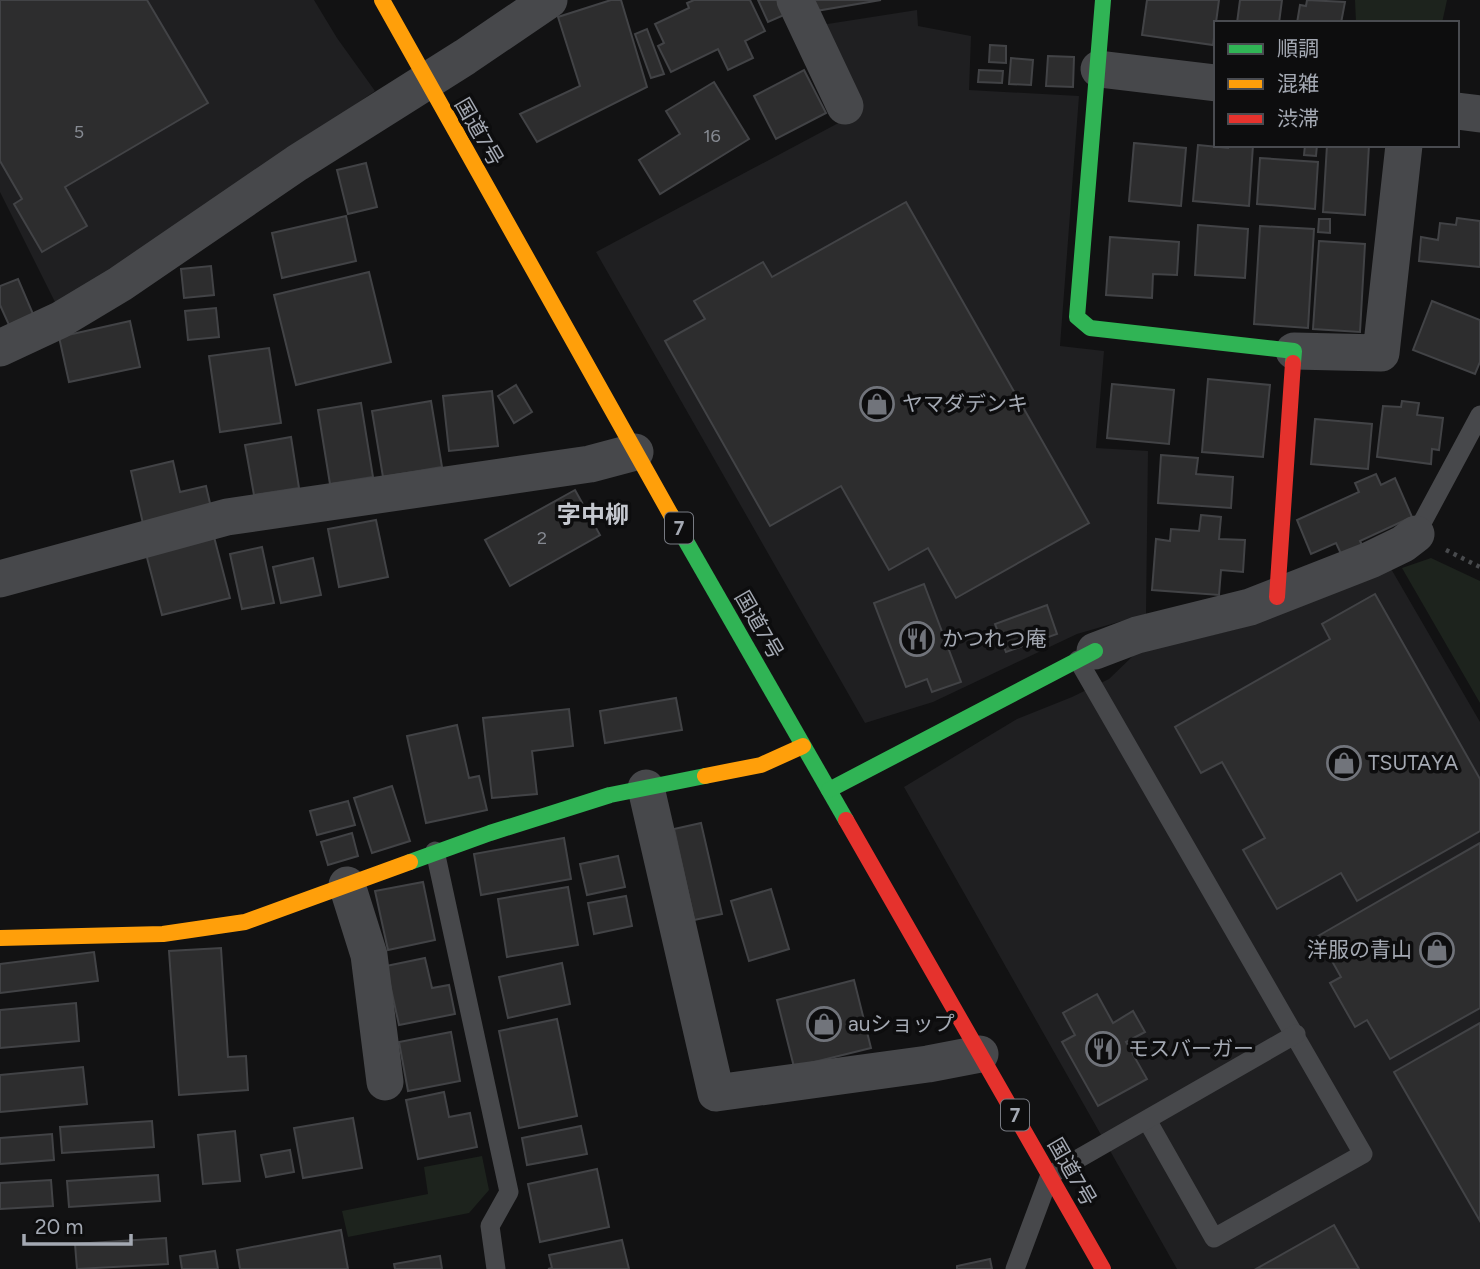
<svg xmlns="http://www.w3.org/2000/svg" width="1480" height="1269" viewBox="0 0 1480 1269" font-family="Figtree,'Noto Sans JP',sans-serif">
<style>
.built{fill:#1f1f21}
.green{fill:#1d231d}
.building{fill:#2d2d2e;stroke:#424346;stroke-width:2}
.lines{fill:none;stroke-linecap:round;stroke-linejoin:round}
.path{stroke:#484a4d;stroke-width:4.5;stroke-dasharray:3.5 5;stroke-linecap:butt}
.lane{stroke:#47484b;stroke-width:19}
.street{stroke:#47484b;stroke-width:37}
.fast{stroke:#30b455;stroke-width:16}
.slow{stroke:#ff9f0a;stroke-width:16}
.jam{stroke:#e5322d;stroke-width:16}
.labels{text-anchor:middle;stroke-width:7;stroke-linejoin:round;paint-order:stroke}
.number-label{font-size:18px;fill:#868a92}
.shield{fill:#0d0d0e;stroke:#777a82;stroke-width:2}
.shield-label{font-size:19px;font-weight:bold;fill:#a4a9b3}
.street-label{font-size:21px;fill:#a4a9b3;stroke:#0d0d0e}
.poi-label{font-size:21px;fill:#a4a9b3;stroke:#0d0d0e;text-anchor:start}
.quarter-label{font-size:24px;font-weight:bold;fill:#c5c8cf;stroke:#0d0d0e}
</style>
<rect width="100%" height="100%" fill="#121213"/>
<!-- built -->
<g class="built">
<polygon points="0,0 314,0 337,38 375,91 138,256 58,308 0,192"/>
<polygon points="917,10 918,26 971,36 969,90 1079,96 1060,346 1104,351 1096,448 1148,451 1146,614 1077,634 933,702 865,723 596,252 859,112 821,25"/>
<polygon points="1390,567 1480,722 1480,1269 1177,1269 904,787 1017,719 1072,697 1109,679 1136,653 1238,629"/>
</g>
<!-- green -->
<g class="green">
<polygon points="1355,0 1447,0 1442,23 1356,23"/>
<polygon points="1431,558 1480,581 1480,703 1402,568"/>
<polygon points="482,1156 489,1190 469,1213 348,1237 342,1211 428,1194 424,1167"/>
</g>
<!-- building -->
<g class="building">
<polygon points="0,0 147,0 208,103 65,187 87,226 42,252 14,204 22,199 0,161"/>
<polygon points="611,0 621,0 647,87 537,142 520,114 580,86 558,17"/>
<polygon points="694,0 750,0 765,31 745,41 753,58 728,70 718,49 671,72 658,46 664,43 655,24 689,8 687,3"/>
<polygon points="758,0 786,0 791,12 768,22"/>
<polygon points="808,0 881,0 810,12"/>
<polygon points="1147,0 1219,0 1213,45 1142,35"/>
<polygon points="1240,0 1282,0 1279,23 1237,23"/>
<polygon points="1307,0 1345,2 1341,23 1297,23 1300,5 1306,6"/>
<polygon points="647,29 664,74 651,78 635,34"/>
<polygon points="990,45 1006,46 1006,63 989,62"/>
<polygon points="1048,56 1074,57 1073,87 1046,86"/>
<polygon points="1011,58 1033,60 1031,85 1009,84"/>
<polygon points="804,70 826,113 776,139 754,96"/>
<polygon points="979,70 1003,71 1002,83 978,82"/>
<polygon points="714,82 749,139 660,194 639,160 680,134 666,111"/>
<polygon points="1134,143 1186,148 1181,206 1129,201"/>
<polygon points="1198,145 1228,148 1228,145 1253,145 1249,206 1193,201"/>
<polygon points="1305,145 1317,145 1316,156 1304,155"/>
<polygon points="1327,145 1369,145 1365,215 1323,212"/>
<polygon points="1260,158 1318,162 1315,209 1257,204"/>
<polygon points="366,163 377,207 348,214 337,170"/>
<polygon points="906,202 1089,523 956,598 928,548 889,570 841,486 770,526 665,341 705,319 694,301 763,262 772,277"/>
<polygon points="346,216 356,261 282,278 272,233"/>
<polygon points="1457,218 1480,221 1480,267 1419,261 1421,237 1438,240 1440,223 1456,225"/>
<polygon points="1319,219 1330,219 1330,233 1318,232"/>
<polygon points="1198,225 1248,229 1245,278 1195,275"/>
<polygon points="1260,226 1314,229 1308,328 1254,324"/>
<polygon points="1110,237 1179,242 1177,275 1153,274 1152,298 1106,295"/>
<polygon points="1319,241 1365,244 1360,332 1313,329"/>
<polygon points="211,266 214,295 184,298 181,269"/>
<polygon points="369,272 391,362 296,385 274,295"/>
<polygon points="18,279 33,314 9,325 0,305 0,286"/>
<polygon points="1432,301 1480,320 1480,362 1475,374 1413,350"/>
<polygon points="216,308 219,337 188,340 185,311"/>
<polygon points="130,321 140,367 69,382 59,337"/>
<polygon points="269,348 281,423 220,432 209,356"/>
<polygon points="1208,379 1270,385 1263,457 1202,452"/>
<polygon points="1112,384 1174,390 1169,444 1107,438"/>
<polygon points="516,385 532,412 514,423 498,396"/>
<polygon points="492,391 498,446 449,451 443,396"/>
<polygon points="431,401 442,467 383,477 372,411"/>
<polygon points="1402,401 1419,403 1417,415 1443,418 1439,450 1432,449 1431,464 1377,457 1383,406 1401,407"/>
<polygon points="361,403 373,477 330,484 318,410"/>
<polygon points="1315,419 1372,424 1368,469 1311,464"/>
<polygon points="291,437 299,488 254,495 245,445"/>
<polygon points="1161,455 1198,458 1196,474 1233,477 1231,508 1158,503"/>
<polygon points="173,461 180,492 206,486 212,512 144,528 131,471"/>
<polygon points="1376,474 1381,485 1395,478 1412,517 1360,541 1363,547 1342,556 1336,543 1311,554 1297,520 1359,492 1355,483"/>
<polygon points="575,490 600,535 510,586 485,540"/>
<polygon points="1201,515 1221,517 1219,539 1245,540 1243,572 1221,570 1219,595 1152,590 1156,539 1170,541 1171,529 1199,531"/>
<polygon points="376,520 388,577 339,587 328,529"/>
<polygon points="213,533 230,598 162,615 145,550"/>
<polygon points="262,547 274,603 242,609 230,554"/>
<polygon points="313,558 321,595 281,603 273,567"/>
<polygon points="924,584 961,682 932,692 927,679 906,687 874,603"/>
<polygon points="1375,594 1480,779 1480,831 1357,901 1341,873 1277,909 1243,850 1265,838 1222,762 1201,773 1175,727 1330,639 1322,624"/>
<polygon points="1047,605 1057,634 1006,652 995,624"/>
<polygon points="676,698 682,730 605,743 600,711"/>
<polygon points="569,709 573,746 532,751 537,794 492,798 483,718"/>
<polygon points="457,725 469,778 479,776 487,810 426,823 407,736"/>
<polygon points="392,786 410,841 372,853 354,798"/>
<polygon points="348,801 355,825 317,835 310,811"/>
<polygon points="701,823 722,914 694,920 674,829"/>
<polygon points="352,833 358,856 328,865 321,842"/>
<polygon points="564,838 571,879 481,895 474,854"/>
<polygon points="1480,843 1480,1008 1390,1059 1367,1020 1355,1027 1330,983 1341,977 1318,936"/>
<polygon points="618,856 625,887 587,895 580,864"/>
<polygon points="423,882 435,940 388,950 375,891"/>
<polygon points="568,887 578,945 507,957 498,899"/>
<polygon points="771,889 789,949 749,961 731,901"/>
<polygon points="626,896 632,926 594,934 588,903"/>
<polygon points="221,948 228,1057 246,1056 248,1090 179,1095 169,951"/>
<polygon points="94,952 98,981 0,993 0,964"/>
<polygon points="425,958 432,988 449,985 455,1014 399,1025 386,966"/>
<polygon points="562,963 570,1004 508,1018 499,977"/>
<polygon points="854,980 871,1048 794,1067 777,1000"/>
<polygon points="1097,994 1113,1023 1133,1011 1145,1032 1126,1042 1147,1079 1098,1106 1062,1042 1075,1035 1063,1013"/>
<polygon points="76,1003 79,1041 0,1048 0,1010"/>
<polygon points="557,1019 577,1116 519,1128 499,1031"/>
<polygon points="1480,1023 1480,1221 1394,1072"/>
<polygon points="451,1032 460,1081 408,1091 399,1042"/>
<polygon points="83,1067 87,1104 0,1112 0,1075"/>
<polygon points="444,1092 449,1117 470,1113 477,1147 418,1159 406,1100"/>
<polygon points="353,1118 362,1168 303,1178 294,1128"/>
<polygon points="152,1121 154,1147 62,1153 60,1127"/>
<polygon points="581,1126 587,1154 527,1165 522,1138"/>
<polygon points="235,1131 240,1181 203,1184 198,1135"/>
<polygon points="52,1134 54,1160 0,1164 0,1138"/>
<polygon points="290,1150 294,1172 266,1177 261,1155"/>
<polygon points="597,1169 609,1227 540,1242 528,1184"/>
<polygon points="158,1175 160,1201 69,1207 67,1181"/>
<polygon points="51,1180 53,1206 0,1209 0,1183"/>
<polygon points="1334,1225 1359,1269 1256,1269"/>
<polygon points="341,1230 348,1269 240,1269 237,1250"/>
<polygon points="166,1238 168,1264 77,1269 75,1244"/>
<polygon points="622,1240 629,1269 548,1269 552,1268 549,1255"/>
<polygon points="215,1251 218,1269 182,1269 180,1256"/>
<polygon points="440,1256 442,1269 395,1269 394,1264"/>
<polygon points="990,1259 992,1269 957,1269 957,1266"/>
</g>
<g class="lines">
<!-- path -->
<polyline class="path" points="1446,550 1480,567"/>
<!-- lane -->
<g class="lane">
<polyline points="1416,534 1480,415"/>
<polyline points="1078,660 1363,1154 1214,1238 1147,1120"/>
<polyline points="435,851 509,1192 490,1226 496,1269"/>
<polyline points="1015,1269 1050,1175 1296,1034"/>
</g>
<!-- street -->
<g class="street">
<polyline points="795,0 845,106"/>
<polyline points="1099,69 1216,83"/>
<polyline points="1457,111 1480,114"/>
<polyline points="0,348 60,320 120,284 297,163 465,57 549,0"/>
<polyline points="1294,351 1381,353 1404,145"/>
<polyline points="0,579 227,517 590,464 635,452"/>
<polyline points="1095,651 1137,635 1250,607 1370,560 1403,544 1416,534"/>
<polyline points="646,788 716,1093 928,1064 980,1054"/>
<polyline points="347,885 369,955 385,1082"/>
</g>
<!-- fast -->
<g class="fast">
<polyline points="1103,0 1077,317 1090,328 1294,351 1293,363"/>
<polyline points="671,515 846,820"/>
<polyline points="829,790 1095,651"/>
<polyline points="410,862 490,833 610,795 705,776"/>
</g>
<!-- slow -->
<g class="slow">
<polyline points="382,0 671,515"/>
<polyline points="705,776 761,765 803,746"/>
<polyline points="0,938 163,934 245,922 410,862"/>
</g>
<!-- jam -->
<g class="jam">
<polyline points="1277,597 1293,363"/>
<polyline points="846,820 1103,1269"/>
</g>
</g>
<!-- icons -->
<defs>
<g id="shop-ring" transform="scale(1.75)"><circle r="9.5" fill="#0d0d0e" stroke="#71747b" stroke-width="1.5"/><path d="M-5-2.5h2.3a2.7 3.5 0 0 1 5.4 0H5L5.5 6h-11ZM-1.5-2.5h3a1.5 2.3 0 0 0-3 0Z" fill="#71747b"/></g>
<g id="restaurant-ring" transform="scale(1.75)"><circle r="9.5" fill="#0d0d0e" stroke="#71747b" stroke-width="1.5"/><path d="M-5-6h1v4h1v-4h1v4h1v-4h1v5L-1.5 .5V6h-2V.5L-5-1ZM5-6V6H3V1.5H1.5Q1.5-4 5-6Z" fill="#71747b"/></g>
</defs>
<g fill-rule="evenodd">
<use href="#shop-ring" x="877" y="404"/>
<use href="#restaurant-ring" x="917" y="639"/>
<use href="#shop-ring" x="1344" y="763"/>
<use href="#shop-ring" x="1437" y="950"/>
<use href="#shop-ring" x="824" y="1024"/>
<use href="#restaurant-ring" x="1103" y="1049"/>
</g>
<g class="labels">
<!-- number labels -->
<g class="number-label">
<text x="79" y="138">5</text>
<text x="712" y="142">16</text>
<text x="542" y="544">2</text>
</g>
<!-- shield labels -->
<g class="shield">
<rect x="665" y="512.5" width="28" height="31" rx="5"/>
<rect x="1001" y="1099.5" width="28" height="31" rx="5"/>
</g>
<g class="shield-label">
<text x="679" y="535">7</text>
<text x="1015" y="1122">7</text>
</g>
<!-- street labels -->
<g class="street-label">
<text transform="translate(479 132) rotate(60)" y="7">国道7号</text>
<text transform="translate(759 625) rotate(60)" y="7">国道7号</text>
<text transform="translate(1072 1172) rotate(60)" y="7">国道7号</text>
</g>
<!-- poi labels -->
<g class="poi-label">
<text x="902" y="411">ヤマダデンキ</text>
<text x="942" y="646">かつれつ庵</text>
<text x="1368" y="770">TSUTAYA</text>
<text x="1412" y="957" text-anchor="end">洋服の青山</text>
<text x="848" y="1031">auショップ</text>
<text x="1128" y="1056">モスバーガー</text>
</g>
<!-- quarter labels -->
<g class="quarter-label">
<text x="593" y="523">字中柳</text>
</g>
</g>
<!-- legend -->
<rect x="1214" y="21" width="245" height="126" fill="#0d0d0e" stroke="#494b50" stroke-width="2"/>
<rect x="1228" y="44" width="35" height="10" fill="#30b455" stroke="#494b50" stroke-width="2"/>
<text x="1277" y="56" font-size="21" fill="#a4a9b3">順調</text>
<rect x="1228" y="79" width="35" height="10" fill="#ff9f0a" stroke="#494b50" stroke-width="2"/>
<text x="1277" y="91" font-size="21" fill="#a4a9b3">混雑</text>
<rect x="1228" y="114" width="35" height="10" fill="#e5322d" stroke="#494b50" stroke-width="2"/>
<text x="1277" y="126" font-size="21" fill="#a4a9b3">渋滞</text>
<!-- scale -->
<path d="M24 1234v10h107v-10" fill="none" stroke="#a4a9b3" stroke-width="3.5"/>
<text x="35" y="1234" font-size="21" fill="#a4a9b3" stroke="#0d0d0e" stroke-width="5" paint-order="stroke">20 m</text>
</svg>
